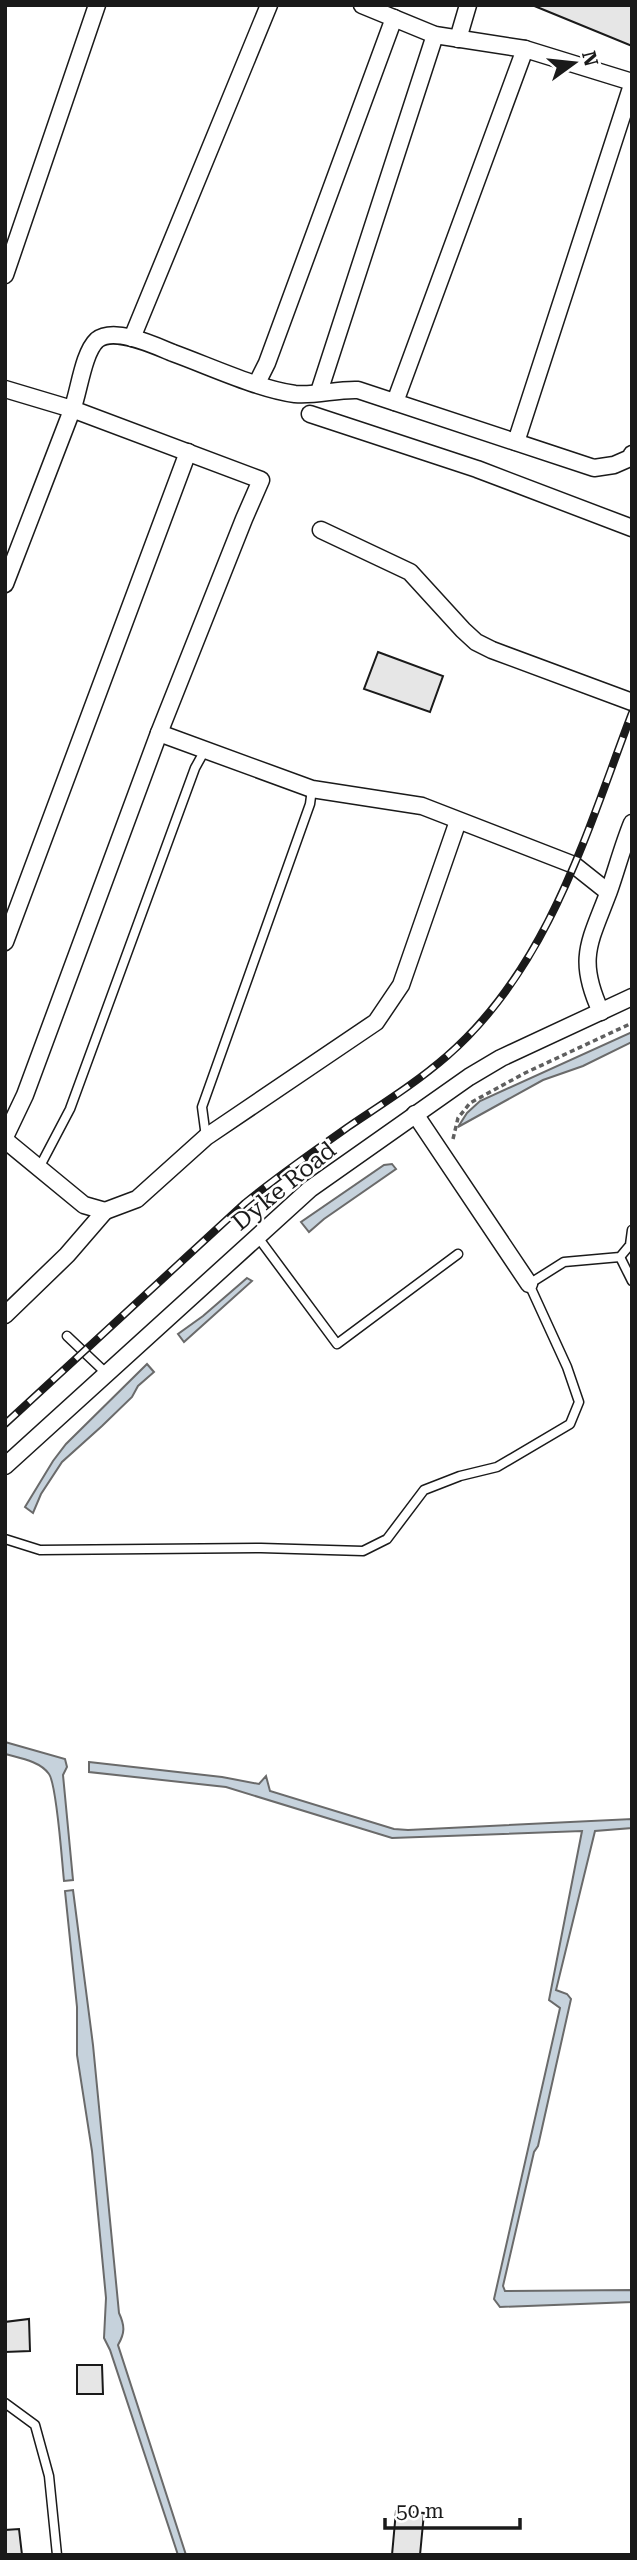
<svg xmlns="http://www.w3.org/2000/svg" width="637" height="2560" viewBox="0 0 637 2560" font-family="'Roboto Serif',serif">
<style>
.water{fill:#c6d2dc;stroke:#6a6a6a;stroke-width:2}
.building{fill:#e6e6e6;stroke:#1a1a1a;stroke-width:2}
.lines{fill:none;stroke-linecap:round;stroke-linejoin:round}
.service-casing{stroke:#1a1a1a;stroke-width:11}
.minor-casing{stroke:#1a1a1a;stroke-width:19}
.path{stroke:#5f5f5f;stroke-width:3.5;stroke-dasharray:5 3.5;stroke-linecap:butt}
.service{stroke:#fff;stroke-width:8}
.minor{stroke:#fff;stroke-width:16}
.rail-casing{stroke:#1a1a1a;stroke-width:8}
.rail{stroke:#fff;stroke-width:5;stroke-dasharray:16;stroke-linecap:butt}
.labels{text-anchor:middle;stroke-width:5;stroke-linejoin:round;paint-order:stroke}
.street-label{font-size:24px;fill:#1a1a1a;stroke:#fff}
</style>
<rect width="100%" height="100%" fill="#fff"/>
<!-- water -->
<g class="water">
<polygon points="632,1032 632,1042 583,1066 543,1080 458,1127 467,1113 480,1101"/>
<polygon points="392,1164 396,1169 324,1219 309,1232 301,1222 384,1165"/>
<polygon points="247,1278 252,1281 184,1342 178,1334 203,1316"/>
<polygon points="147,1364 154,1372 138,1386 132,1397 102,1426 62,1462 41,1494 33,1513 25,1507 53,1461 66,1444"/>
<path d="M5,1742L65,1759L67,1767L63,1775L73,1880L64,1881C62,1863 57,1785 49,1774C40,1761 19,1758 5,1754Z"/>
<polygon points="89,1762 222,1777 259,1784 266,1776 270,1791 394,1829 408,1830 632,1819 632,1828 595,1831 556,1990 567,1994 571,1999 538,2146 534,2152 503,2286 505,2291 632,2290 632,2302 500,2307 494,2299 560,2008 549,2000 582,1831 392,1838 226,1787 89,1772"/>
<path d="M73,1890L93,2045L119,2313C125,2326 125,2333 118,2345L186,2555H178L110,2350L104,2338L106,2298L92,2151L77,2055V2007L65,1891Z"/>
</g>
<!-- building -->
<g class="building">
<polygon points="532,5 632,5 632,46"/>
<polygon points="378,652 443,676 430,712 364,689"/>
<polygon points="29,2319 30,2351 5,2352 5,2322"/>
<polygon points="77,2365 102,2365 103,2394 77,2394"/>
<polygon points="396,2511 424,2513 420,2555 392,2555"/>
<polygon points="19,2529 22,2555 5,2555 5,2530"/>
</g>
<g class="lines">
<!-- service casing -->
<g class="service-casing">
<g id="service">
<polyline points="206,1137 202,1107 310,804 312,789"/>
<polyline points="39,1168 70,1109 195,768 205,750"/>
<polyline points="257,1236 337,1344 458,1254"/>
<polyline points="620,1257 632,1281"/>
<polyline points="67,1336 106,1373"/>
<polyline points="5,1539 40,1550 261,1548 363,1551 387,1539 424,1490 460,1476 497,1467 570,1424 579,1402 567,1367 529,1284 564,1262 620,1257 630,1245 632,1230"/>
<polyline points="5,2403 35,2425 49,2476 57,2555"/>
</g>
</g>
<!-- minor casing -->
<g class="minor-casing">
<g id="minor">
<polyline points="362,5 435,35 525,49 632,82"/>
<polyline points="458,39 468,5"/>
<polyline points="5,275 97,5"/>
<polyline points="132,338 269,5"/>
<polyline points="257,383 267,363 394,18"/>
<polyline points="5,389 72,409 261,480 244,519 159,733 25,1095 5,1137"/>
<polyline points="319,392 435,35"/>
<polyline points="395,402 525,49"/>
<polyline points="310,414 477,469 632,528"/>
<polyline points="516,442 632,85"/>
<polyline points="321,530 410,572 463,630 476,642 492,650 632,702"/>
<path d="M5,584C27,526 50,468 72,410C79,392 83,353 97,340C114,326 156,346 173,353C209,366 258,389 295,394C316,396 337,389 358,390L594,468L614,465L630,458L632,454"/>
<polyline points="159,733 312,789 422,806 574,865 608,892"/>
<polyline points="5,942 188,452"/>
<path d="M601,1012C576,958 590,942 609,891C617,868 623,845 632,823"/>
<polyline points="415,1114 529,1284"/>
<polyline points="5,1140 84,1205 105,1211 137,1199 206,1137 376,1022 401,985 458,821"/>
<polyline points="5,1315 67,1255 105,1211"/>
<polyline points="5,1466 310,1189 469,1077 501,1058 632,997"/>
</g>
</g>
<!-- path -->
<polyline class="path" points="453,1139 458,1118 470,1103 525,1073 632,1023"/>
<!-- service -->
<use href="#service" class="service"/>
<!-- minor -->
<use href="#minor" class="minor"/>
<!-- rail casing -->
<g class="rail-casing">
<path id="rail" d="M5,1424L245,1203C278,1176 313,1152 348,1127C382,1104 416,1083 447,1056C548,968 586,834 632,713"/>
</g>
<!-- rail -->
<use href="#rail" class="rail"/>
</g>
<g class="labels">
<!-- street labels -->
<g class="street-label">
<text transform="translate(284 1186) rotate(-39)" y="8">Dyke Road</text>
</g>
</g>
<!-- border -->
<rect width="637" height="2560" fill="none" stroke="#1a1a1a" stroke-width="14"/>
<!-- north arrow -->
<g transform="translate(574 63) rotate(75)" stroke="#ffffff" stroke-width="5" paint-order="stroke">
<path d="M0-5L12 26L0 18L-12 26Z" fill="#1a1a1a"/>
<text y="-10" font-size="19" font-weight="bold" text-anchor="middle" fill="#1a1a1a">N</text>
</g>
<!-- scale -->
<path d="M385 2518v10h135v-10" fill="none" stroke="#1a1a1a" stroke-width="3.5"/>
<text x="396" y="2518" font-size="21" fill="#1a1a1a" stroke="#ffffff" stroke-width="5" paint-order="stroke">50 m</text>
</svg>
